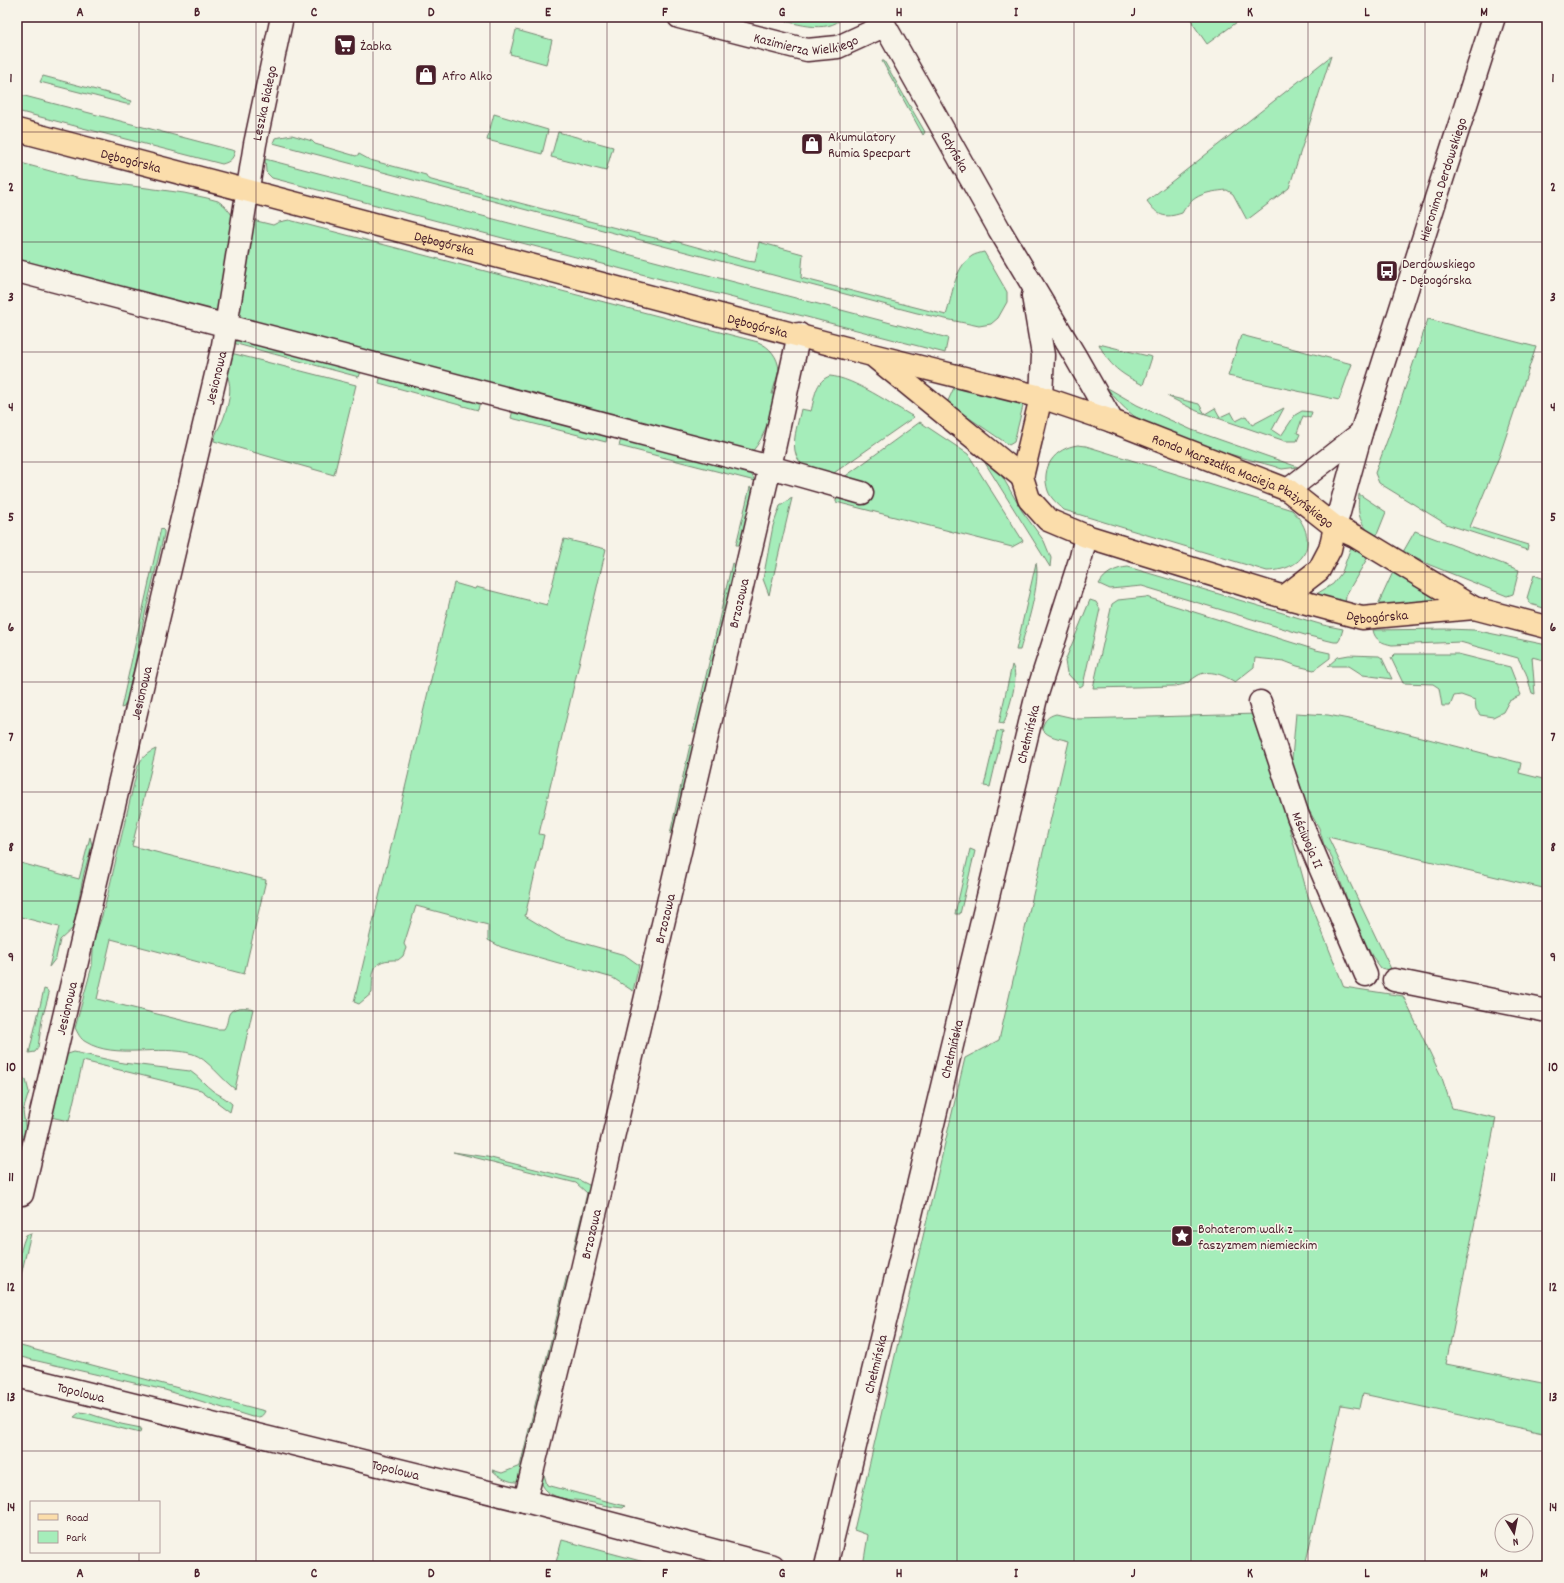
<svg xmlns="http://www.w3.org/2000/svg" width="1564" height="1583" viewBox="0 0 1564 1583" font-family="Dekko,sans-serif">
<style>
.green{fill:#a5edba;stroke:#788672}
.lines{fill:none;stroke-linecap:round;stroke-linejoin:round}
.minor-casing{stroke:#4a1f2b;stroke-width:25}
.major-casing{stroke:#4a1f2b;stroke-width:25}
.minor{stroke:#f7f3e8;stroke-width:22}
.major{stroke:#fbddab;stroke-width:22}
.grid{fill:none;stroke:#4a1f2b;stroke-width:1;stroke-opacity:0.55}
.labels{text-anchor:middle;stroke-width:3;stroke-linejoin:round;paint-order:stroke}
.street-label{font-size:14px;fill:#4a1f2b;stroke:#f7f3e8}
.poi-label{font-size:14px;fill:#4a1f2b;stroke:#f7f3e8;text-anchor:start}
.neatline{fill:none;stroke:#4a1f2b;stroke-width:1.5}
.grid-label{font-size:13px;text-anchor:middle;font-weight:bold;fill:#4a1f2b}
</style>
<rect width="100%" height="100%" fill="#f7f3e8"/>
<filter id="ink" filterUnits="userSpaceOnUse"><feTurbulence type="fractalNoise" baseFrequency=".025" numOctaves="2"/><feDisplacementMap in="SourceGraphic" scale="8" xChannelSelector="R" yChannelSelector="G"/><feConvolveMatrix kernelMatrix="1 2 1 2 8 2 1 2 1" color-interpolation-filters="sRGB"/></filter>
<g filter="url(#ink)">
<!-- green -->
<g class="green">
<path d="M771,17H787L800,20L806,17H843C828,36 790,22 771,17Z"/>
<polygon points="1191,17 1244,17 1207,44 1193,24"/>
<polygon points="516,30 552,40 546,64 510,54"/>
<path d="M1331,56L1289,188L1247,220L1233,194L1227,190C1207,192 1193,194 1182,213C1164,219 1158,216 1147,201Z"/>
<polygon points="882,61 884,61 925,132 923,135"/>
<polygon points="43,76 119,96 123,99 132,101 130,104 126,104 40,82"/>
<path d="M17,94L235,151C233,159 230,162 222,164L17,111Z"/>
<polygon points="494,114 548,130 542,154 487,140"/>
<polygon points="558,132 613,147 606,171 551,157"/>
<path d="M292,135L312,141L315,144L356,156L359,154L370,160L426,175L428,179L435,181L639,234L671,242L675,241L747,261L755,262L759,242L803,254L801,278L946,315C953,296 953,269 972,256C975,254 980,253 984,252L1007,292V302L998,318L991,324L979,326L917,313L273,143L275,138Z"/>
<polygon points="265,159 948,338 945,353 272,178 266,172"/>
<path d="M17,162L80,179L184,193L207,198L218,201L225,206L232,215L273,225L279,222L289,220L758,342C770,347 778,357 779,370L772,394H774C769,417 767,434 752,452L17,259Z"/>
<polygon points="1428,319 1536,347 1499,457 1470,527 1528,545 1527,550 1446,524 1379,483 1375,473 1391,430"/>
<polygon points="1241,335 1352,364 1339,400 1228,376"/>
<polygon points="242,339 362,369 359,377 233,343 234,340 237,341"/>
<path d="M1099,344L1152,357L1143,385C1121,374 1109,366 1099,344Z"/>
<path d="M231,353L356,385L334,475L214,441C215,432 221,426 224,417C228,406 233,387 227,376Z"/>
<polygon points="381,374 480,401 478,410 379,383"/>
<path d="M830,376C854,378 892,405 914,417L831,475C824,473 816,472 809,469C785,457 797,429 801,409L811,411C815,397 815,381 830,376Z"/>
<polygon points="957,381 1024,402 1014,442 1009,445 947,403"/>
<path d="M1106,387L1137,405L1192,430L1298,467L1282,469L1273,466C1230,454 1171,440 1134,416C1123,408 1114,397 1106,387Z"/>
<polygon points="1167,396 1199,404 1205,414 1215,408 1220,417 1231,412 1236,421 1246,416 1252,425 1284,408 1272,430 1281,436 1295,415 1302,411 1312,412 1310,418 1303,416 1297,433 1300,434 1297,441 1285,441 1197,411"/>
<polygon points="513,410 607,436 606,442 511,418"/>
<path d="M920,422L968,454L1023,541L1012,547L836,502V499C850,495 860,505 872,498L874,491L872,486L843,478Z"/>
<polygon points="621,439 748,468 755,481 619,446"/>
<path d="M1078,445L1086,446L1292,510C1320,539 1308,570 1267,571L1064,510C1058,504 1051,499 1048,491C1040,467 1055,448 1078,445Z"/>
<polygon points="977,450 990,461 1002,476 1022,511 1044,541 1051,558 1050,567"/>
<polygon points="750,487 755,490 742,545 736,545"/>
<path d="M1359,494L1386,512L1376,537C1359,525 1357,514 1359,494Z"/>
<polygon points="792,498 769,595 763,579 773,526 780,506"/>
<polygon points="161,528 164,531 164,534 144,618 128,698 124,707 121,708"/>
<polygon points="1415,531 1519,570 1513,594 1507,596 1430,565 1403,552"/>
<path d="M564,539L606,549L539,834L544,835L525,916L558,936L625,955L639,965L633,991L613,978L501,947L488,940V925L416,906L404,944L406,948L403,956L398,960C371,959 373,970 372,993L359,1004L354,1002L454,583L475,589L476,587L547,605Z"/>
<polygon points="1351,547 1368,557 1346,595 1345,607 1313,596 1333,584 1342,572"/>
<polygon points="732,563 736,566 698,731 693,732"/>
<path d="M1036,563C1041,582 1026,629 1020,650H1016Z"/>
<path d="M1128,567L1323,625L1343,629L1340,639L1338,642H1334L1305,635L1142,586L1110,589L1099,584C1105,573 1116,568 1128,567Z"/>
<polygon points="1393,572 1453,601 1376,609"/>
<polygon points="1534,575 1547,580 1547,609 1530,604 1527,598"/>
<path d="M1146,597L1316,650L1330,653V658L1314,670L1297,666L1284,661L1255,658L1254,667L1235,682C1225,676 1209,668 1197,676C1186,683 1189,684 1175,686L1093,688L1112,604L1118,600Z"/>
<polygon points="1090,600 1096,602 1100,609 1083,685 1080,687 1067,673 1065,661"/>
<path d="M1446,629L1474,630L1547,645V661L1532,657L1535,694L1532,693L1526,673L1518,658L1460,642L1392,645C1383,643 1375,641 1373,630Z"/>
<polygon points="1395,654 1458,654 1510,667 1521,695 1509,701 1503,712 1493,717 1480,715 1476,709 1475,700 1461,695 1454,696 1450,706 1442,706 1439,688 1433,684 1403,683 1391,658"/>
<polygon points="1349,655 1379,656 1382,658 1392,679 1363,675 1349,666 1328,666 1338,657"/>
<path d="M1012,665C1020,678 1009,706 1005,721L1003,724L999,723Z"/>
<polygon points="1296,713 1328,715 1359,721 1521,763 1519,773 1547,780 1547,889 1328,837 1392,971 1381,968 1372,956 1358,929 1330,853 1324,845 1319,828 1303,800 1291,770"/>
<path d="M1056,714L1078,719L1258,714L1308,896L1344,987L1403,996L1442,1078L1452,1108L1496,1118L1446,1364L1547,1384V1434L1363,1394L1360,1408L1341,1405L1305,1566H863L868,1535L854,1530L965,1058L999,1040L1069,741C1059,738 1049,738 1042,729C1044,720 1048,716 1056,714Z"/>
<polygon points="997,731 1003,732 990,787 984,786"/>
<polygon points="690,745 694,746 674,831 670,834"/>
<path d="M156,749L132,846L266,880L244,974L111,939L97,999L217,1029H224C228,1023 227,1019 229,1014C233,1006 247,1007 253,1009L235,1089C222,1080 207,1058 193,1054C160,1044 115,1060 86,1042C80,1039 78,1033 75,1028L92,966L94,937L100,922L105,906L138,766C142,757 147,753 156,749Z"/>
<polygon points="90,837 92,845 84,873 73,928 60,940 56,958 49,967 59,927 17,916 17,862 79,879"/>
<polygon points="970,849 975,851 960,914 955,914"/>
<polygon points="44,989 47,990 49,994 42,1019 38,1048 35,1052 29,1053"/>
<path d="M74,1052L123,1063L190,1071C199,1077 205,1085 213,1091C219,1095 226,1098 232,1104L230,1112L201,1090L83,1061L69,1121L50,1117L65,1055Z"/>
<polygon points="23,1078 26,1080 29,1092 23,1111 27,1139 17,1171 17,1155 22,1135 17,1133 17,1103"/>
<polygon points="453,1152 487,1157 579,1180 589,1185 591,1190 577,1245 573,1251 587,1193 576,1183"/>
<path d="M31,1233L17,1292C17,1272 18,1254 26,1235Z"/>
<path d="M567,1275L568,1279L567,1287L519,1482C509,1483 499,1477 492,1470L502,1473L520,1466Z"/>
<path d="M17,1345L261,1410L265,1411C262,1418 259,1417 252,1417L165,1390L33,1360L17,1356Z"/>
<polygon points="80,1412 87,1413 121,1424 141,1428 140,1433 74,1417"/>
<path d="M542,1467L547,1485L625,1506L623,1508C609,1507 596,1503 583,1501C570,1499 557,1500 547,1491C540,1485 540,1475 539,1468Z"/>
<polygon points="562,1540 659,1566 555,1566"/>
</g>
<g class="lines">
<!-- minor casing -->
<g class="minor-casing">
<g id="minor">
<path id="s1" d="M679,17L807,50L838,47L884,26"/>
<path id="s2" d="M880,17L999,229L1075,356L1112,421"/>
<polyline points="17,271 770,467 862,493"/>
<polyline points="1033,296 1043,355 1041,397"/>
<polyline points="1288,490 1361,433"/>
<path id="s3" d="M1335,527L1361,433L1494,17"/>
<path id="s4" d="M1260,702L1298,816L1366,975"/>
<polyline points="1394,980 1547,1011"/>
<path id="s5" d="M22,1194L223,345L255,144L282,17"/>
<path id="s6" d="M17,1376L525,1501L773,1566"/>
<path id="s7" d="M525,1501L581,1274L770,467L799,334"/>
<path id="s8" d="M826,1566L1037,694L1081,557L1086,536"/>
</g>
</g>
<!-- major casing -->
<g class="major-casing">
<g id="major">
<path id="s9" d="M17,130L872,355L1041,397L1112,421L1288,490L1335,527L1355,536L1474,608L1547,627"/>
<polyline points="876,358 1022,477"/>
<path id="s10" d="M1041,397L1022,477L1029,499L1048,520L1086,536L1284,597L1362,618L1474,608"/>
<polyline points="1284,597 1319,570 1330,549 1335,527"/>
</g>
</g>
<!-- minor -->
<use href="#minor" class="minor"/>
<!-- major -->
<use href="#major" class="major"/>
</g>
</g>
<!-- grid -->
<path class="grid" d="M139,17V1502M256,17V1566M373,17V1566M490,17V1566M607,17V1566M724,17V1566M840,17V1566M957,17V1566M1074,17V1566M1191,17V1566M1308,17V1566M1425,17V1566M17,132H1547M17,242H1547M17,352H1547M17,462H1547M17,572H1547M17,682H1547M17,792H1547M17,901H1547M17,1011H1547M17,1121H1547M17,1231H1547M17,1341H1547M17,1451H1547M139,1552V1566"/>
<!-- icons -->
<defs>
<g id="supermarket-square" transform="scale(1.15)"><rect x="-9" y="-9" width="18" height="18" rx="4" fill="#4a1f2b" stroke="#f7f3e8"/><path d="M-6-5.5h2.5l.6 2H6L4.5 2H-2.5L-4.4-4H-6ZM-1.5 3.2a1.3 1.3 0 1 0 .1 0ZM3 3.2a1.3 1.3 0 1 0 .1 0Z" fill="#fff"/></g>
<g id="shop-square" transform="scale(1.15)"><rect x="-9" y="-9" width="18" height="18" rx="4" fill="#4a1f2b" stroke="#f7f3e8"/><path d="M-5-2.5h2.3a2.7 3.5 0 0 1 5.4 0H5L5.5 6h-11ZM-1.5-2.5h3a1.5 2.3 0 0 0-3 0Z" fill="#fff"/></g>
<g id="bus-square" transform="scale(1.15)"><rect x="-9" y="-9" width="18" height="18" rx="4" fill="#4a1f2b" stroke="#f7f3e8"/><path d="M-5-6H5V4H4V6H2V4H-2V6H-4V4H-5ZM-3.5-4V0h7V-4ZM-3.5 1.2v1.5H-2V1.2ZM2 1.2v1.5H3.5V1.2Z" fill="#fff"/></g>
<g id="sight-square" transform="scale(1.15)"><rect x="-9" y="-9" width="18" height="18" rx="4" fill="#4a1f2b" stroke="#f7f3e8"/><path d="M0-6L1.8-2.2L6-1.7L2.9 1.2L3.7 5.4L0 3.3L-3.7 5.4L-2.9 1.2L-6-1.7L-1.8-2.2Z" fill="#fff"/></g>
</defs>
<g fill-rule="evenodd">
<use href="#supermarket-square" x="345" y="45"/>
<use href="#shop-square" x="426" y="75"/>
<use href="#shop-square" x="812" y="144"/>
<use href="#bus-square" x="1387" y="271"/>
<use href="#sight-square" x="1182" y="1236"/>
</g>
<g class="labels">
<!-- street labels -->
<g class="street-label">
<text dy="5" stroke="none"><textPath href="#s1" startOffset="131">Kazimierza Wielkiego</textPath></text>
<text dy="5" stroke="none"><textPath href="#s5" startOffset="1118">Leszka Białego</textPath></text>
<text dy="5" stroke="none"><textPath href="#s2" startOffset="154">Gdyńska</textPath></text>
<text dy="5" stroke="none"><textPath href="#s9" startOffset="118">Dębogórska</textPath></text>
<text dy="5" stroke="none"><textPath href="#s3" startOffset="364">Hieronima Derdowskiego</textPath></text>
<text dy="5" stroke="none"><textPath href="#s9" startOffset="442">Dębogórska</textPath></text>
<text dy="5" stroke="none"><textPath href="#s9" startOffset="766">Dębogórska</textPath></text>
<text dy="5" stroke="none"><textPath href="#s5" startOffset="839">Jesionowa</textPath></text>
<text dy="5" stroke="none"><textPath href="#s9" startOffset="1278">Rondo Marszałka Macieja Płażyńskiego</textPath></text>
<text dy="5" stroke="none"><textPath href="#s7" startOffset="923">Brzozowa</textPath></text>
<text dy="5" stroke="none"><textPath href="#s10" startOffset="478">Dębogórska</textPath></text>
<text dy="5" stroke="none"><textPath href="#s5" startOffset="515">Jesionowa</textPath></text>
<text dy="5" stroke="none"><textPath href="#s8" startOffset="856">Chełmińska</textPath></text>
<text dy="5" stroke="none"><textPath href="#s4" startOffset="146">Mściwoja II</textPath></text>
<text dy="5" stroke="none"><textPath href="#s7" startOffset="599">Brzozowa</textPath></text>
<text dy="5" stroke="none"><textPath href="#s5" startOffset="191">Jesionowa</textPath></text>
<text dy="5" stroke="none"><textPath href="#s8" startOffset="532">Chełmińska</textPath></text>
<text dy="5" stroke="none"><textPath href="#s7" startOffset="275">Brzozowa</textPath></text>
<text dy="5" stroke="none"><textPath href="#s8" startOffset="208">Chełmińska</textPath></text>
<text dy="5" stroke="none"><textPath href="#s6" startOffset="66">Topolowa</textPath></text>
<text dy="5" stroke="none"><textPath href="#s6" startOffset="390">Topolowa</textPath></text>
</g>
<!-- poi labels -->
<g class="poi-label">
<text x="360" y="50">Żabka</text>
<text x="442" y="80">Afro Alko</text>
<text x="828" y="141">Akumulatory<tspan x="828" dy="16">Rumia Specpart</tspan></text>
<text x="1402" y="268">Derdowskiego<tspan x="1402" dy="16">- Dębogórska</tspan></text>
<text x="1198" y="1233">Bohaterom walk z<tspan x="1198" dy="16">faszyzmem niemieckim</tspan></text>
</g>
</g>
<!-- margin -->
<rect width="1564" height="1583" fill="none" stroke="#f7f3e8" stroke-width="44"/>
<!-- legend -->
<rect x="30" y="1501" width="130" height="52" fill="#f7f3e8" stroke="#b29e9c"/>
<rect x="38" y="1514" width="20" height="6" fill="#fbddab" stroke="#b29e9c"/>
<text x="66" y="1521" font-size="12" fill="#4a1f2b">Road</text>
<rect x="38" y="1531" width="20" height="12" fill="#a5edba" stroke="#b29e9c"/>
<text x="66" y="1541" font-size="12" fill="#4a1f2b">Park</text>
<!-- north arrow -->
<g transform="translate(1514 1533) rotate(170)"><circle r="19" fill="#f7f3e8" stroke="#b29e9c"/>
<path d="M0-3L7 15L0 10L-7 15Z" fill="#4a1f2b"/>
<text y="-6" font-size="11" font-weight="bold" text-anchor="middle" fill="#4a1f2b">N</text>
</g>
<rect x="22" y="22" width="1520" height="1539" class="neatline"/>
<g class="grid-label">
<text x="80" y="16">A</text>
<text x="197" y="16">B</text>
<text x="314" y="16">C</text>
<text x="431" y="16">D</text>
<text x="548" y="16">E</text>
<text x="665" y="16">F</text>
<text x="782" y="16">G</text>
<text x="899" y="16">H</text>
<text x="1016" y="16">I</text>
<text x="1133" y="16">J</text>
<text x="1250" y="16">K</text>
<text x="1367" y="16">L</text>
<text x="1484" y="16">M</text>
<text x="11" y="82">1</text>
<text x="1553" y="82">1</text>
<text x="11" y="191">2</text>
<text x="1553" y="191">2</text>
<text x="11" y="301">3</text>
<text x="1553" y="301">3</text>
<text x="11" y="411">4</text>
<text x="1553" y="411">4</text>
<text x="11" y="521">5</text>
<text x="1553" y="521">5</text>
<text x="11" y="631">6</text>
<text x="1553" y="631">6</text>
<text x="11" y="741">7</text>
<text x="1553" y="741">7</text>
<text x="11" y="851">8</text>
<text x="1553" y="851">8</text>
<text x="11" y="961">9</text>
<text x="1553" y="961">9</text>
<text x="11" y="1071">10</text>
<text x="1553" y="1071">10</text>
<text x="11" y="1181">11</text>
<text x="1553" y="1181">11</text>
<text x="11" y="1291">12</text>
<text x="1553" y="1291">12</text>
<text x="11" y="1401">13</text>
<text x="1553" y="1401">13</text>
<text x="11" y="1511">14</text>
<text x="1553" y="1511">14</text>
<text x="80" y="1577">A</text>
<text x="197" y="1577">B</text>
<text x="314" y="1577">C</text>
<text x="431" y="1577">D</text>
<text x="548" y="1577">E</text>
<text x="665" y="1577">F</text>
<text x="782" y="1577">G</text>
<text x="899" y="1577">H</text>
<text x="1016" y="1577">I</text>
<text x="1133" y="1577">J</text>
<text x="1250" y="1577">K</text>
<text x="1367" y="1577">L</text>
<text x="1484" y="1577">M</text>
</g>
</svg>
